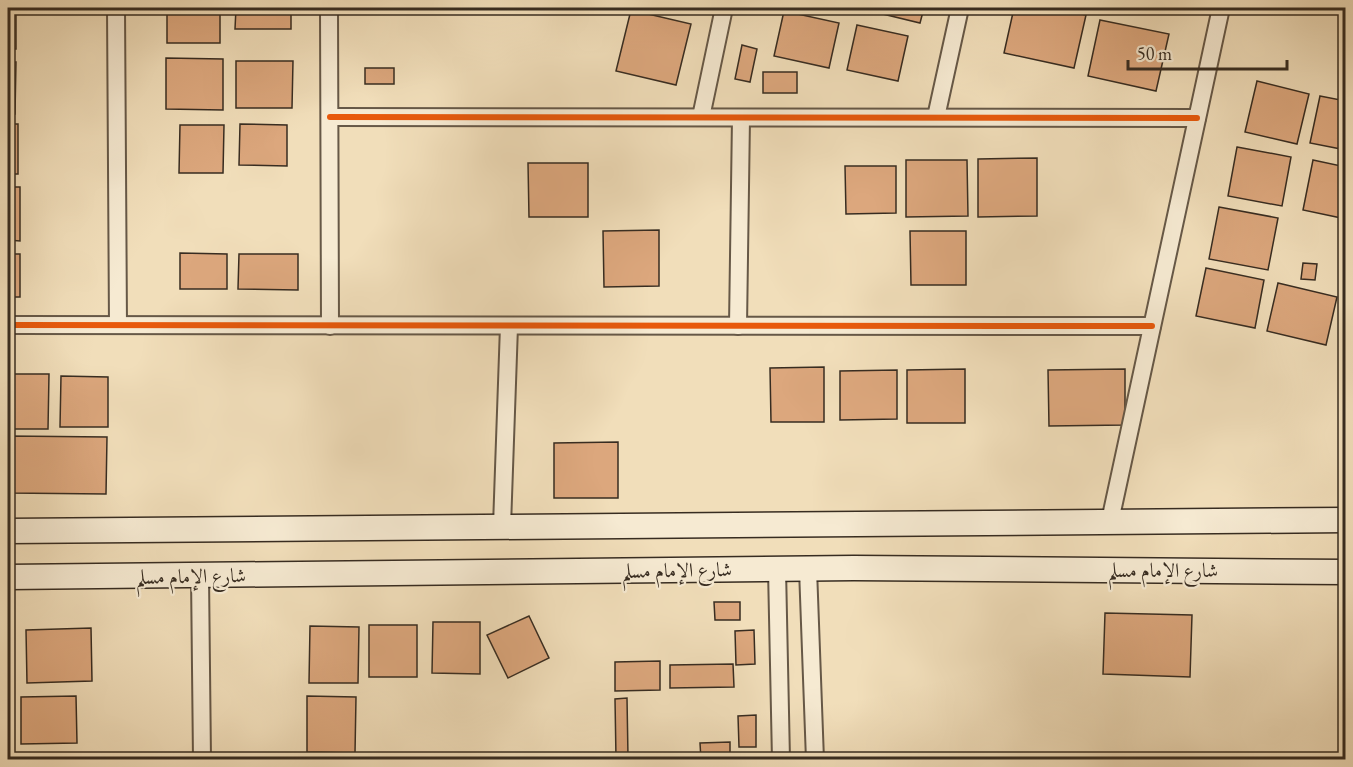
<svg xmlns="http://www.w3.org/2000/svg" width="1353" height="767" viewBox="0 0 1353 767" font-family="'EB Garamond',Amiri,serif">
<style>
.building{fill:#dca77d;stroke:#372c21;stroke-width:1.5}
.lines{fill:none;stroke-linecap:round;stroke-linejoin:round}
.street-casing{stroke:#665847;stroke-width:20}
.secondary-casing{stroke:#372c21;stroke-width:27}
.street{stroke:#f6ead2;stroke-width:16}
.secondary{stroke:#f6ead2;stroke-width:24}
.cycleway-casing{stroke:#f6ead2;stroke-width:10}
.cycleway{stroke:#e8590c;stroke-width:6}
.labels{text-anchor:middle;stroke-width:4.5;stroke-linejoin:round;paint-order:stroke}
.street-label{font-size:20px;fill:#372c21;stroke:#f6ead2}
</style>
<rect width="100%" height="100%" fill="#f1deba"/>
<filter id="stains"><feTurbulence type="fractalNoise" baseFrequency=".00333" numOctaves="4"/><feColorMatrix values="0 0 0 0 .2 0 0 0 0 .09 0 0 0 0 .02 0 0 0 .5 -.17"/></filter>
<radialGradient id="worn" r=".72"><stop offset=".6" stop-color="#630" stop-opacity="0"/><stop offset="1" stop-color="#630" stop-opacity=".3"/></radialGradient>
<!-- building -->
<g class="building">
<rect x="8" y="8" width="8" height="41"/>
<rect x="167" y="8" width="53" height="35"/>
<polygon points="236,8 291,8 291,29 235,29"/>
<polygon points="858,8 924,8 920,23"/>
<polygon points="1014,8 1051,8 1086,15 1074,68 1004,53"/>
<polygon points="1131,8 1163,8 1161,14"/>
<polygon points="631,10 691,24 676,85 616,71"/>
<polygon points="784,11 839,23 829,68 774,56"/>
<polygon points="1100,20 1169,34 1156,91 1088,76"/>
<polygon points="857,25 908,36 898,81 847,70"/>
<polygon points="742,45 757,49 750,82 735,79"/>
<polygon points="166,58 223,59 223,110 166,109"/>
<polygon points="236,61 293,61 292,108 236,108"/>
<polygon points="8,62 16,62 15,114 8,114"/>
<rect x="365" y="68" width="29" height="16"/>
<rect x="763" y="72" width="34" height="21"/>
<polygon points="1257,81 1309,94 1297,144 1245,132"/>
<polygon points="1320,96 1346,101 1346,150 1310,143"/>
<rect x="8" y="124" width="10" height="50"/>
<polygon points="240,124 287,125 287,166 239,165"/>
<polygon points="180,125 224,125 223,173 179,173"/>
<polygon points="1237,147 1291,157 1282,206 1228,196"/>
<polygon points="1037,158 1037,216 978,217 978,159"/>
<polygon points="906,160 967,160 968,216 906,217"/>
<polygon points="1313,160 1346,167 1346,219 1303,210"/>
<polygon points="528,163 588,163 588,217 529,217"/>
<polygon points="845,166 896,166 896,213 846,214"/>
<polygon points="8,187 20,187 20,241 8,240"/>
<polygon points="1219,207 1278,218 1268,270 1209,259"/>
<polygon points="659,230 659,286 604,287 603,231"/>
<polygon points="910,231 966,231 966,285 911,285"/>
<polygon points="180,253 227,254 227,289 180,289"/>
<rect x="8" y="254" width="12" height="43"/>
<polygon points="239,254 298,254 298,290 238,289"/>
<polygon points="1303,263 1317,264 1315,280 1301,279"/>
<polygon points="1206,268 1264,280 1255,328 1196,316"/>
<polygon points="1278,283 1337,297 1326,345 1267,331"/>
<polygon points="824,367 824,422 771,422 770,368"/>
<polygon points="965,369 965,423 907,423 907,370"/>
<polygon points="1125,369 1125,425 1049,426 1048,370"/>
<polygon points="897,370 897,419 840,420 840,371"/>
<polygon points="8,374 49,374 48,429 8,429"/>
<polygon points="61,376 108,377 108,427 60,427"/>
<polygon points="8,436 107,437 106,494 8,493"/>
<polygon points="618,442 618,498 554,498 554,443"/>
<polygon points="714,602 740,602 740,620 715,620"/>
<polygon points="1105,613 1192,615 1190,677 1103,674"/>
<polygon points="529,616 549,658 508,678 487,635"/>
<polygon points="433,622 480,622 480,674 432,673"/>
<rect x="369" y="625" width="48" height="52"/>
<polygon points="310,626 359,627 358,683 309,683"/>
<polygon points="91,628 92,681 27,683 26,630"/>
<polygon points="754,630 755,664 736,665 735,631"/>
<polygon points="660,661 660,690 615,691 615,662"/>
<polygon points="733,664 734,687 670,688 670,665"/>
<rect x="8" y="692" width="2" height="45"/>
<polygon points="76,696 77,743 21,744 21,697"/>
<polygon points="307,696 356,697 355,753 307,752"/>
<polygon points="627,698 628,757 616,758 615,699"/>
<polygon points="756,715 756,747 739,747 738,716"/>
<polygon points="730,742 730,760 701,760 700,743"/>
</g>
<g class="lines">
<!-- street casing -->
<g class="street-casing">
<g id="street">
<polyline points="116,8 118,325"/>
<polyline points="329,8 330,326"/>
<polyline points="330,117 1197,118"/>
<polyline points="701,117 724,8"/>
<polyline points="936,117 960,8"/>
<polyline points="8,325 1152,326"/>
<polyline points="738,326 741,118"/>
<polyline points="1110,521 1221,8"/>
<polyline points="502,526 509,326"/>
<polyline points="777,569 781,760"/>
<polyline points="808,569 815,760"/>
<polyline points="200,576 202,760"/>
</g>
</g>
<!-- secondary casing -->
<g class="secondary-casing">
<g id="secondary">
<polyline points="8,531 1346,520"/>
<polyline points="8,577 854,568 1346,572"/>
</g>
</g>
<!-- street -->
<use href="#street" class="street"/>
<!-- secondary -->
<use href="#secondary" class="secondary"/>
<!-- cycleway casing -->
<g class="cycleway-casing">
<g id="cycleway">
<polyline points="330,117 1197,118"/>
<polyline points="8,325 1152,326"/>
</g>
</g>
<!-- cycleway -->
<use href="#cycleway" class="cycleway"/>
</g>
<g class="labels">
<!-- street labels -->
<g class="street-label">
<text transform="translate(677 570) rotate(-1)" y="7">شارع الإمام مسلم</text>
<text x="1163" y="577">شارع الإمام مسلم</text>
<text transform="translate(191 576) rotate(-1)" y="7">شارع الإمام مسلم</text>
</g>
</g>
<!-- margin -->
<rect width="1353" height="767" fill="none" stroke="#f1deba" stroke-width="30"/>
<rect x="9" y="9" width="1335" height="749" fill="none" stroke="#372c21" stroke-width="3"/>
<rect x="15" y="15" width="1323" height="737" fill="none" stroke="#372c21" stroke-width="1.5"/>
<!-- scale -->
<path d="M1128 60v9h159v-9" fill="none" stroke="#372c21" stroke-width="3"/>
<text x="1137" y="60" font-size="18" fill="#372c21" stroke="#f6ead2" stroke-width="4.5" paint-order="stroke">50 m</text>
<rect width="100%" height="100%" filter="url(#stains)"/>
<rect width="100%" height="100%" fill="url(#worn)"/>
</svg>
